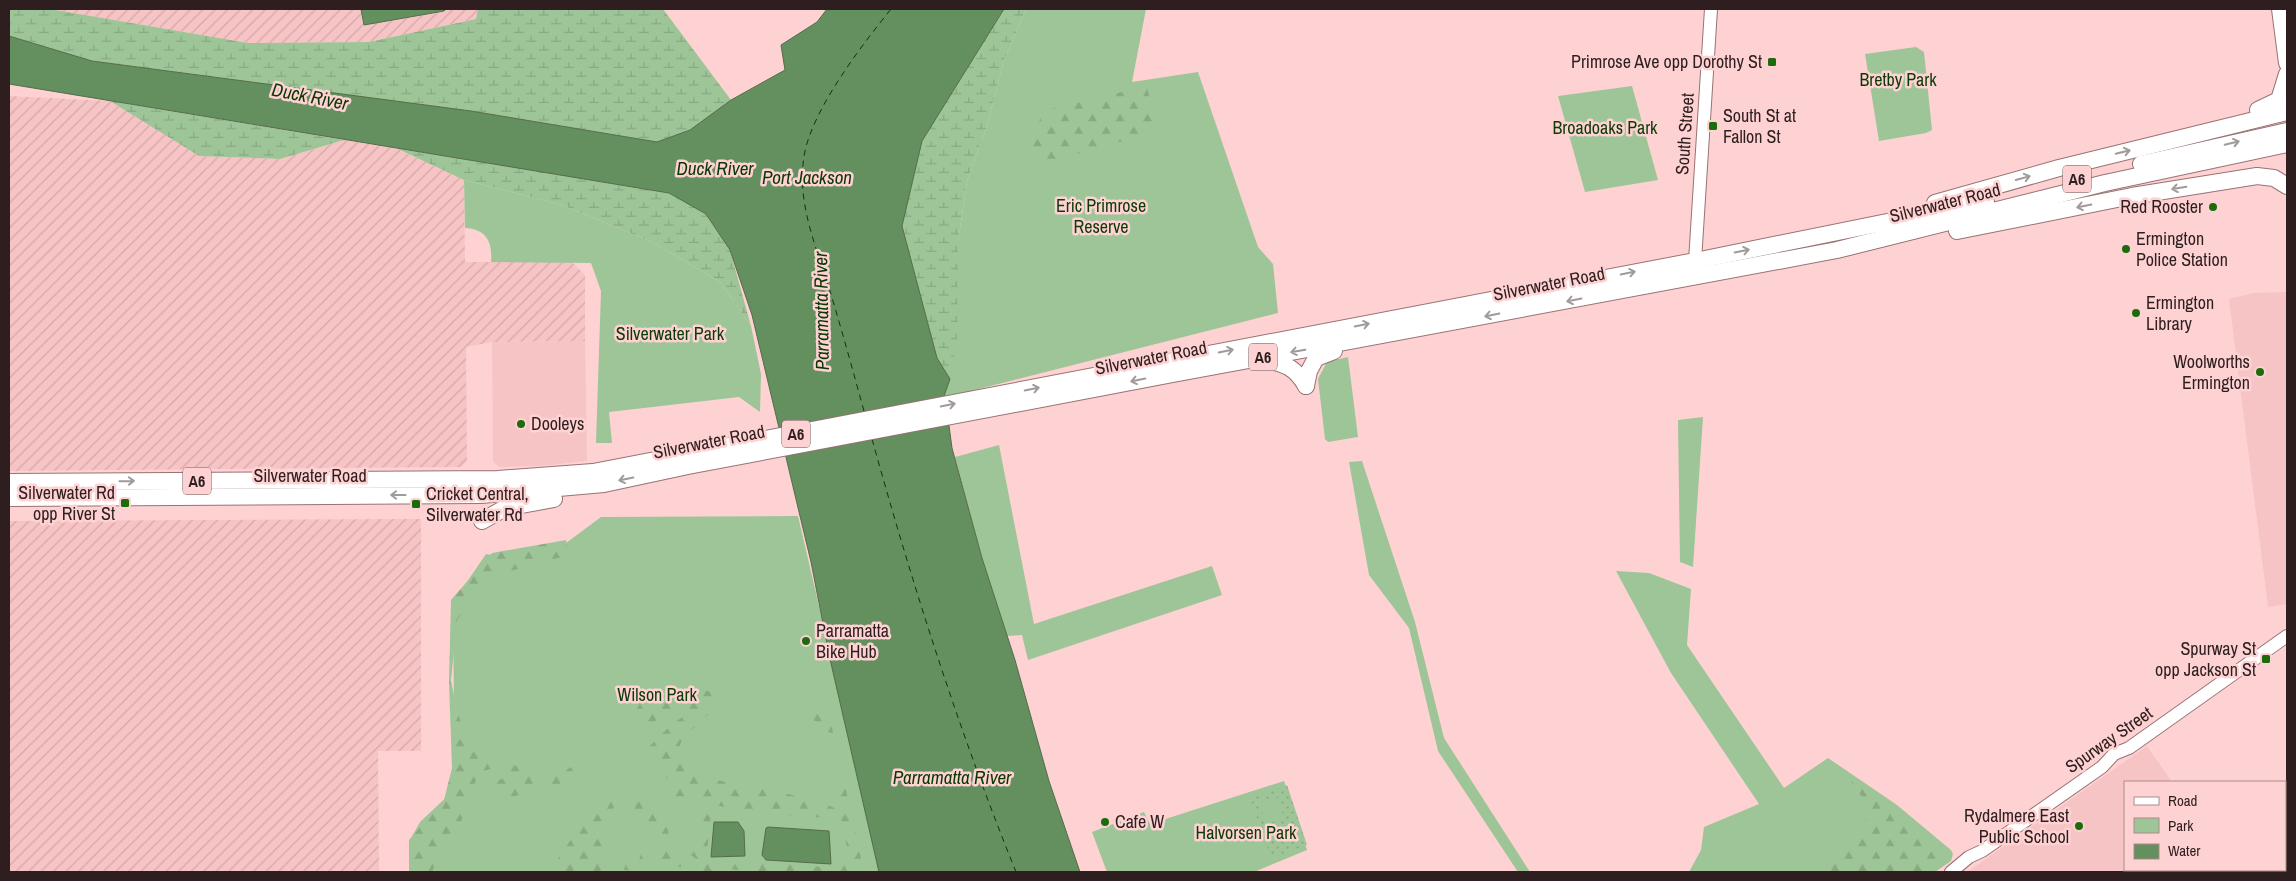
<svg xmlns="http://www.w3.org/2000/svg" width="2296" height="881" viewBox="0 0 2296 881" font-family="'Archivo Narrow',sans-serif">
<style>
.built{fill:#f7c4c5}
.industrial{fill:url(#industrial-furrows)}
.green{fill:#9dc597}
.forest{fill:url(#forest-firs)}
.wetland{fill:url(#wetland-marsh)}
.garden{fill:url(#garden-dots);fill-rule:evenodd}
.water{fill:#648f5e;stroke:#546d4b}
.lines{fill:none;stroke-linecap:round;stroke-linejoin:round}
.ferry{stroke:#0a3803;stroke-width:1;stroke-dasharray:6 5;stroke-linecap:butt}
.secondary-casing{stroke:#997273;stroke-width:14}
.highway-casing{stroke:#997273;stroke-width:18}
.secondary{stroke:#fff;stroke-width:12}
.highway{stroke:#fff;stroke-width:16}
.oneway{stroke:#a19a9a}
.poi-dot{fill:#1c6b0d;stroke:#fed2d3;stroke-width:2}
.labels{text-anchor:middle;stroke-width:5;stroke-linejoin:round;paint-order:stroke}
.shield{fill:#fed2d3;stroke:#6c5455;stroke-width:1}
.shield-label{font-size:16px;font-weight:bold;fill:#2e1e1f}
.poi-label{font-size:18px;fill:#2e1e1f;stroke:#fed2d3;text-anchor:start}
.park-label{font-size:18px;fill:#0c3a05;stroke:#fed2d3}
.street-label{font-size:18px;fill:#2e1e1f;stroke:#fed2d3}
.water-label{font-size:19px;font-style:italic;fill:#0a3803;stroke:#fed2d3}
</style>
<defs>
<pattern id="industrial-furrows" width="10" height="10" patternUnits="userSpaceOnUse" patternTransform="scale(1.25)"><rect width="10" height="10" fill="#f7c4c5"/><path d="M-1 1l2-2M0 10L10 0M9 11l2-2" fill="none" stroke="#d4a8a9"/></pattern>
<pattern id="forest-firs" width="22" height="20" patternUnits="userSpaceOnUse" patternTransform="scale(1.25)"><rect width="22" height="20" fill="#9dc597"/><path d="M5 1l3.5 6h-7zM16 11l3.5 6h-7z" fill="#88a982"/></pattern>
<pattern id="wetland-marsh" width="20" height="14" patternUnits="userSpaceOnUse" patternTransform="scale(1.25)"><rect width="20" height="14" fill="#9dc597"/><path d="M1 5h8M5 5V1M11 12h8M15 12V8" fill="none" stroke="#88a982"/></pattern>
<pattern id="garden-dots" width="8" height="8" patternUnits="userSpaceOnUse" patternTransform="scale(1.25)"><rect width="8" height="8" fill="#9dc597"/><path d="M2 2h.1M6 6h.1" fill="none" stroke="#88a982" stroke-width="1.8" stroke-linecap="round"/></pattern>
</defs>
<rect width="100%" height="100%" fill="#fed2d3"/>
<!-- built -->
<g class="built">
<polygon points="2287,292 2287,604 2268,607 2229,299 2253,293"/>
<polygon points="585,341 587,461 540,466 499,467 493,461 492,342"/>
<polygon points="2147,746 2172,782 2125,782 2125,870 2174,870 2170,872 1967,872"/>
</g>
<!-- industrial -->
<g class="industrial">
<polygon points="50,9 478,9 476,19 369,42 248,43"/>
<polygon points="9,96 110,101 199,156 280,159 344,140 396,148 464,180 465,262 572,262 585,275 585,341 492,342 466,347 467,461 461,467 9,471"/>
<polygon points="421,519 421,751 378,751 379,872 9,872 9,521"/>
</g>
<!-- green -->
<g class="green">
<polygon points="1026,9 1146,9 1132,82 1198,72 1258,247 1273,264 1278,313 943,398 958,242 967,181 987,126 1003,63"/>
<polygon points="1916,47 1924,52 1932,130 1926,133 1879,141 1865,54"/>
<polygon points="1632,86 1658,180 1585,192 1558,96"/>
<path d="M464,180L562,205L652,242L720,282L751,326L761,374L760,412L739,397L609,412L612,443H596L601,291L591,263L491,262C493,242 486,229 465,228Z"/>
<polygon points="1348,357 1358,437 1328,442 1325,439 1318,379 1327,362"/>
<polygon points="1703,417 1693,567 1680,562 1678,420"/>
<polygon points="999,445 1034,624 1212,566 1222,595 1028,660 1022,635 1007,636 982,558 955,457"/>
<polygon points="1362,461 1415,622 1444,738 1530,872 1518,872 1438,751 1409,628 1369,575 1349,462"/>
<polygon points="798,516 881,872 411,872 410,840 420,822 455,789 453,620 458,595 486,554 500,556 562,546 601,517"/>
<polygon points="1616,571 1649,573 1691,589 1687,645 1784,788 1828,758 1897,805 1951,850 1953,854 1951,861 1935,872 1689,872 1701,850 1704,827 1759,804 1671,673"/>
<polygon points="1284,781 1307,850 1254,872 1107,872 1092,832 1144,812 1150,824"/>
</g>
<!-- forest -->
<g class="forest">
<polygon points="1147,86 1156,132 1033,166 1029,149 1043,111"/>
<polygon points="566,540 569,555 502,573 475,586 457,621 451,680 457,711 466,736 493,755 494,768 479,772 458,830 437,844 440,852 432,872 409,872 409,840 444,800 452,768 449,682 451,600 492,553"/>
<polygon points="642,690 721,691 715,708 683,738 679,747 686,760 701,777 818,800 838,810 838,792 843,776 862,863 850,862 841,819 757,813 683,799 659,792 660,785 680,788 657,771 647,749 672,724 690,712 662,713 663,719 650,723 644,718 647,713 634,714 639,705"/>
<polygon points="815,711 829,711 833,733 827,732 809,716"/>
<polygon points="512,765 524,767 544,778 559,775 571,767 577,779 569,785 563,799 551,796 534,779 532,790 493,804 489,782 502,779"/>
<path d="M1851,781L1858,782L1898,808L1949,852L1950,857L1944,863L1926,872H1829C1844,847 1864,838 1870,806C1865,798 1853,790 1851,781Z"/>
<polygon points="622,799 646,802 646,807 657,812 667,828 672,844 682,863 681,867 646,862 641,872 624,870 626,863 639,860 642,850 657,848 656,834 642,829 630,820 631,805"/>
<polygon points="611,801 614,808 604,813 605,866 599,872 549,872 570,841 588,820 576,814 603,810"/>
<polygon points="699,810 711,813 706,861 711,865 731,859 832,868 843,862 847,871 753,872 728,869 720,872 695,872 697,866 703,863 689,854 699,836 696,821"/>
</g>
<!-- wetland -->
<g class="wetland">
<polygon points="9,9 50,9 248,43 369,42 476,19 478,9 663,9 731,100 690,130 657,142 471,111 92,61 9,36"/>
<polygon points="1004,9 1026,9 1003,63 987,126 967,181 958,242 957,339 950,379 937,358 902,226 922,141"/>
<polygon points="110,101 344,140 280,159 199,156"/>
<polygon points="396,148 669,193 706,214 730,250 751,326 720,282 652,242 562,205 464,180"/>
</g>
<!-- garden -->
<path class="garden" d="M1287,785L1307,845L1271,858L1250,798ZM1278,797L1284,818L1266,824L1259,803Z"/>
<!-- water -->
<g class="water">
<polygon points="361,9 446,9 444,11 364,25"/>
<polygon points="827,9 1004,9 922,141 902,226 937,358 950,379 943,399 947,411 952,448 982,558 1015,660 1049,781 1080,872 879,872 830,659 811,562 752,315 730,250 706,214 669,193 9,84 9,36 92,61 471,111 657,142 690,130 731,100 785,70 781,45 817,22"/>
<polygon points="714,822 738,822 744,831 745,856 711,857"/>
<polygon points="768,827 829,831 831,864 766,860 762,855 766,828"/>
</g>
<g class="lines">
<!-- ferry -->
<g class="ferry">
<path d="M864,411C853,371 842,331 830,291C816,246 795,200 805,151C815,106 862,45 891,9"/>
<path d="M872,439C913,587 959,731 1016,872"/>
</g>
<!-- secondary casing -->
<g class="secondary-casing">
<g id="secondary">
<polyline points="1695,261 1711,9"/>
<polyline points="1951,872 1969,857 1982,851 2102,767 2114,754 2129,748 2287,636"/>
</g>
</g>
<!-- highway casing -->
<g class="highway-casing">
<g id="highway">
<polyline points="2280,9 2287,63"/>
<polyline points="2258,110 2279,100 2287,74"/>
<polyline points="2141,164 2287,131"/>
<polyline points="1935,203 2059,168 2287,112"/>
<polyline points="1957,231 2132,196 2257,176 2274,178 2287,186"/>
<path d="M1264,360C1285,363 1296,368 1306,386"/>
<polyline points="1306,386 1309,371 1316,358 1334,351"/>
<polyline points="9,482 498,479 593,472 1695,261 1986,202"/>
<polyline points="9,498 481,495 604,484 688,466 1173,374 1837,250 2105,183 2287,144"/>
<polyline points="482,521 505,508 554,499"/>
</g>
</g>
<!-- secondary -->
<use href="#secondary" class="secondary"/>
<!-- highway -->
<use href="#highway" class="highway"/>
</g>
<!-- one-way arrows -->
<defs><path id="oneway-shaft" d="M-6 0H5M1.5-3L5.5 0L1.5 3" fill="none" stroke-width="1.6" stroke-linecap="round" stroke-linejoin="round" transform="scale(1.25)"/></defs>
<g class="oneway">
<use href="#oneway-shaft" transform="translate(2232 143) rotate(-13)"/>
<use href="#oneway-shaft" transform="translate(2123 152) rotate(-14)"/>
<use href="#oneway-shaft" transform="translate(2023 178) rotate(-15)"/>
<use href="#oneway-shaft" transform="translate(2179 188) rotate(170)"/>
<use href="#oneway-shaft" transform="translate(2084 206) rotate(169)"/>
<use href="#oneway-shaft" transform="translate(1742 251) rotate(-11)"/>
<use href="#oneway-shaft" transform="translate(1628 273) rotate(-11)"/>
<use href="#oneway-shaft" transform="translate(1574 300) rotate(169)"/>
<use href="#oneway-shaft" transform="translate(1492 315) rotate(169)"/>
<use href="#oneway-shaft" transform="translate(1362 325) rotate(-11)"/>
<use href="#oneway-shaft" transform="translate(1226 351) rotate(-11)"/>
<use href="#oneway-shaft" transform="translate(1298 351) rotate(170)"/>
<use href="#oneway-shaft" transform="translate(1138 380) rotate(169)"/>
<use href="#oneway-shaft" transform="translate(1032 389) rotate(-11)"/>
<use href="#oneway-shaft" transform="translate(948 405) rotate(-11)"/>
<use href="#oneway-shaft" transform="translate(626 479) rotate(168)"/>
<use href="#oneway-shaft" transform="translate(127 481) rotate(-1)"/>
<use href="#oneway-shaft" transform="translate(398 495) rotate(180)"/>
</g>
<!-- markers -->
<g class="poi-dot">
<rect x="1767" y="57" width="10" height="10" rx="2.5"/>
<rect x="1708" y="121" width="10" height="10" rx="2.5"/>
<circle cx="2213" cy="207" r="5"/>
<circle cx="2126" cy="249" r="5"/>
<circle cx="2136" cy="313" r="5"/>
<circle cx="2260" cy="372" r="5"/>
<circle cx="521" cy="424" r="5"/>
<rect x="120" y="498" width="10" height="10" rx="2.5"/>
<rect x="411" y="499" width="10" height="10" rx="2.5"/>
<circle cx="806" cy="641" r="5"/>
<rect x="2261" y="654" width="10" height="10" rx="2.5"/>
<circle cx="1105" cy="822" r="5"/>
<circle cx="2079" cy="826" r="5"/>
</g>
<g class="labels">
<!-- shield labels -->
<g class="shield">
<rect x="2063" y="165.5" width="28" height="27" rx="4"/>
<rect x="1249" y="343.5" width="28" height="27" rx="4"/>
<rect x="782" y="420.5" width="28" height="27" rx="4"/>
<rect x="183" y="467.5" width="28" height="27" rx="4"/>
</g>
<g class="shield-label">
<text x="2077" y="185">A6</text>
<text x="1263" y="363">A6</text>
<text x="796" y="440">A6</text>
<text x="197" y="487">A6</text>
</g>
<!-- poi labels -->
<g class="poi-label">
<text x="1762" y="68" text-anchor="end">Primrose Ave opp Dorothy St</text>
<text x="1723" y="122">South St at<tspan x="1723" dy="21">Fallon St</tspan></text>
<text x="2203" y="213" text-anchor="end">Red Rooster</text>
<text x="2136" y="245">Ermington<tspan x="2136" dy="21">Police Station</tspan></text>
<text x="2146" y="309">Ermington<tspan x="2146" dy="21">Library</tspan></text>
<text x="2250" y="368" text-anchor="end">Woolworths<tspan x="2250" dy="21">Ermington</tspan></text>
<text x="531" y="430">Dooleys</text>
<text x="115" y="499" text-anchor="end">Silverwater Rd<tspan x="115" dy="21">opp River St</tspan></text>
<text x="426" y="500">Cricket Central,<tspan x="426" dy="21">Silverwater Rd</tspan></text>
<text x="816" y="637">Parramatta<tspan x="816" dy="21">Bike Hub</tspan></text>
<text x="2256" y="655" text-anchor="end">Spurway St<tspan x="2256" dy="21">opp Jackson St</tspan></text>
<text x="2069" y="822" text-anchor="end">Rydalmere East<tspan x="2069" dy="21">Public School</tspan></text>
<text x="1115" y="828">Cafe W</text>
</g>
<!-- park labels -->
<g class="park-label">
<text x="1898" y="86">Bretby Park</text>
<text x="1605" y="134">Broadoaks Park</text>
<text x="1101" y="212">Eric Primrose<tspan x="1101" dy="21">Reserve</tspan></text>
<text x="670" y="340">Silverwater Park</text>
<text x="657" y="701">Wilson Park</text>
<text x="1246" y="839">Halvorsen Park</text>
</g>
<!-- street labels -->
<g class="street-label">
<text transform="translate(1685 134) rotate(-86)" y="6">South Street</text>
<text transform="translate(1945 203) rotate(-14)" y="6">Silverwater Road</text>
<text transform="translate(1549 284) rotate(-11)" y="6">Silverwater Road</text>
<text transform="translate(1151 358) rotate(-11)" y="6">Silverwater Road</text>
<text transform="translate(709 442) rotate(-11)" y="6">Silverwater Road</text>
<text x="310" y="482">Silverwater Road</text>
<text transform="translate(2109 740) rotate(-35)" y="6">Spurway Street</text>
</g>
<!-- water labels -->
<g class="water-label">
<text transform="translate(310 96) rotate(11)" y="7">Duck River</text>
<text x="715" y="175">Duck River</text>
<text x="807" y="184">Port Jackson</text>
<text transform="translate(821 311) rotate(-91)" y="7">Parramatta River</text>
<text x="952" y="784">Parramatta River</text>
</g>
</g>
<!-- border -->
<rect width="2296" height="881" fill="none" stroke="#2e1e1f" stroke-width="20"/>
<!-- legend -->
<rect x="2124" y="781" width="162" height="90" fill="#fed2d3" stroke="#ab8a8b"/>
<rect x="2134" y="797" width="25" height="8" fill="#ffffff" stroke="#ab8a8b"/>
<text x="2168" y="806" font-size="15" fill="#2e1e1f">Road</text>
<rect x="2134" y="818" width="25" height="15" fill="#9dc597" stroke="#ab8a8b"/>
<text x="2168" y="831" font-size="15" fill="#2e1e1f">Park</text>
<rect x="2134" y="844" width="25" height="15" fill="#648f5e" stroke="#ab8a8b"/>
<text x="2168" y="856" font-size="15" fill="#2e1e1f">Water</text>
</svg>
